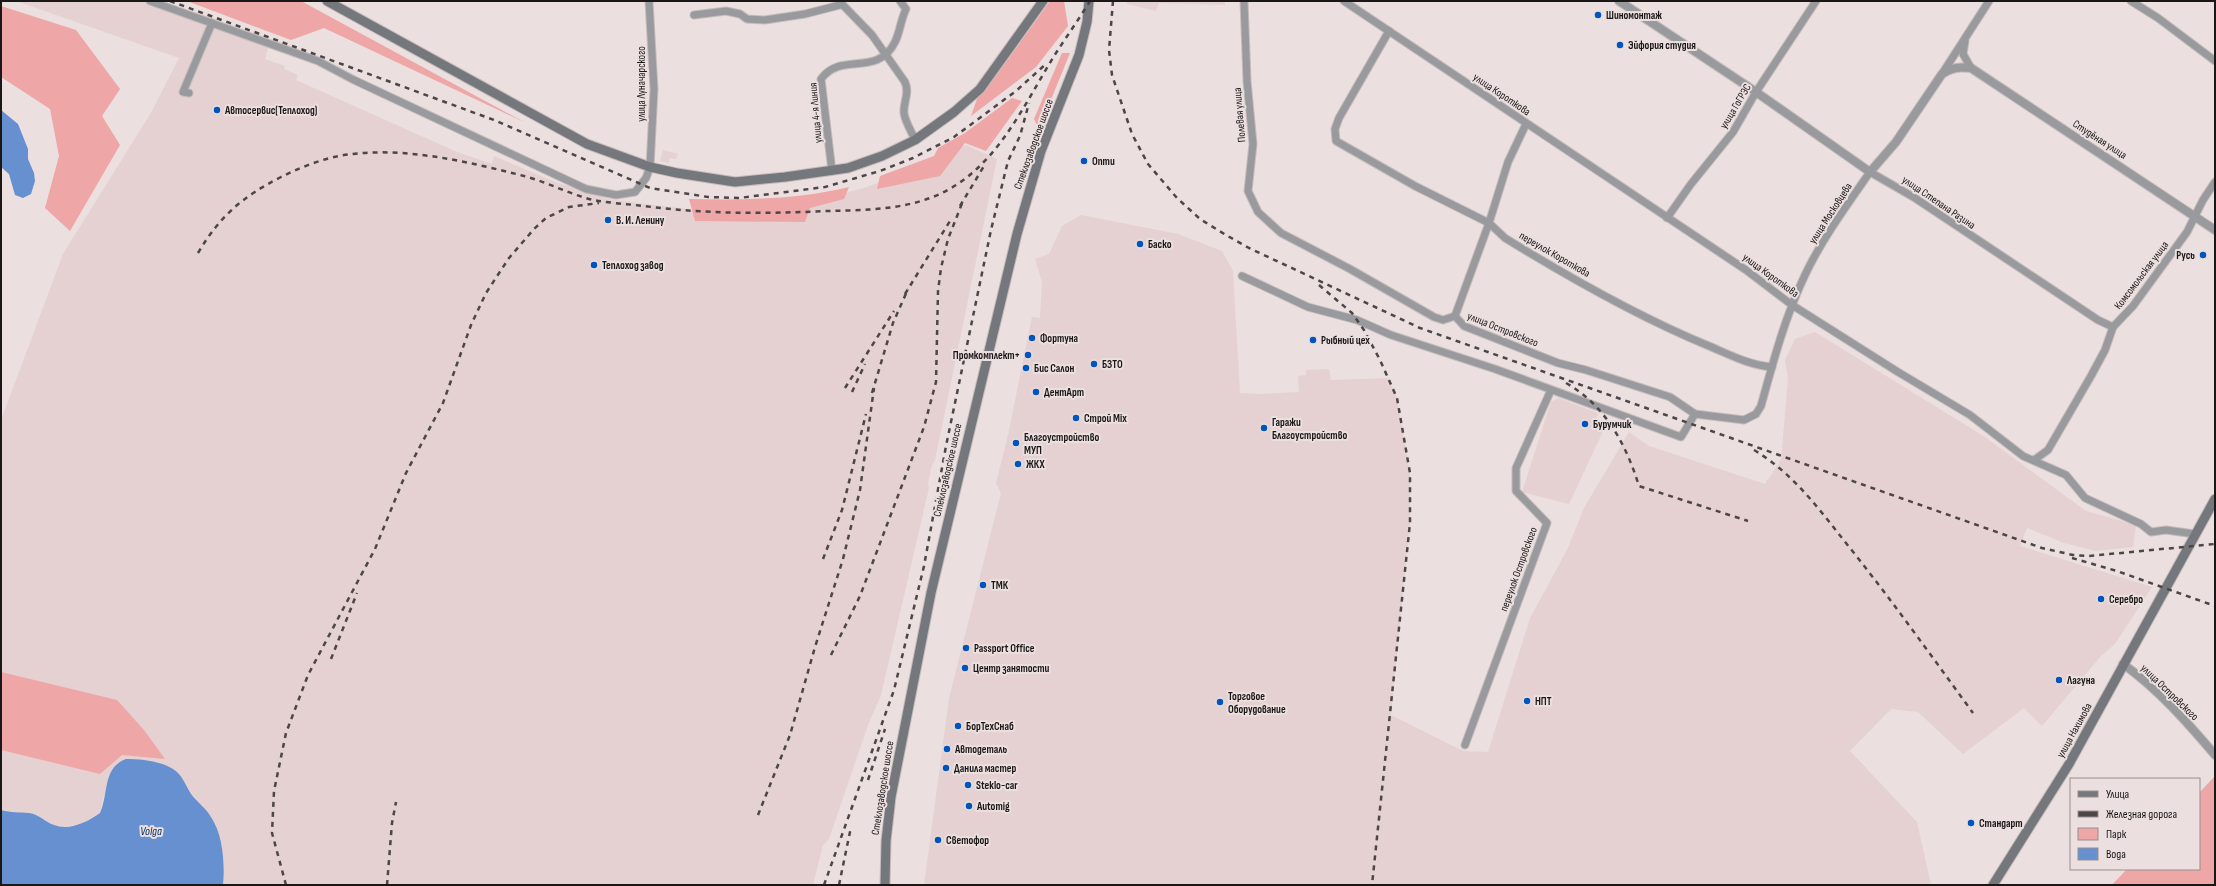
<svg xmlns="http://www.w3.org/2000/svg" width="2216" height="886" viewBox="0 0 2216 886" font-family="'Sofia Sans Condensed',sans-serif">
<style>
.built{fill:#e5d1d1}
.green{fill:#eea6a6}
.water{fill:#6690d0}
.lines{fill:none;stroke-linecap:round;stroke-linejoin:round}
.minor-casing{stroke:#c6bbbb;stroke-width:9}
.tertiary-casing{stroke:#c6bbbb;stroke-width:10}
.secondary-casing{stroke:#c6bbbb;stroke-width:11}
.minor{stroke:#989a9d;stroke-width:7}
.tertiary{stroke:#989a9d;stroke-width:8}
.secondary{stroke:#74777c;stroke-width:9}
.rail{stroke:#4c4646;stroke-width:2.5;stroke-dasharray:5 5;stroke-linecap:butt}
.poi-dot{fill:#0054bd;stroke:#ebdfdf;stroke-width:1.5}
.labels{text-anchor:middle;stroke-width:4;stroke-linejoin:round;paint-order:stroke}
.poi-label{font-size:11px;font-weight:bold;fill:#1b1717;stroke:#ebdfdf;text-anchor:start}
.street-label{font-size:11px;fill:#1b1717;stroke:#ebdfdf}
.water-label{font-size:12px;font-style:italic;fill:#062f68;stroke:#ebdfdf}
</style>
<rect width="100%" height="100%" fill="#ebdfdf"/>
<!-- built -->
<g class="built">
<polygon points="16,1 150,1 269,44 265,59 285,66 284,69 298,75 296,80 457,152 492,164 494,156 555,182 608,199 694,210 817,201 867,187 920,167 966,145 997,159 935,460 932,465 928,483 929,488 881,695 868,725 829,839 823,845 813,885 223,885 220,844 216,825 210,815 192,796 180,776 104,795 100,813 82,824 63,827 53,825 38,816 28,813 14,814 1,810 1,420 63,254 152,111 179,58"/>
<polygon points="1127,1 1225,1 1225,5 1159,3 1156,11 1127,4"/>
<polygon points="663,150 678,154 676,159 670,158 669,163 660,161"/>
<polygon points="1081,215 1178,234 1222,251 1233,271 1240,393 1259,394 1299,392 1298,376 1306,375 1306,370 1329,369 1331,380 1388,378 1397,398 1410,473 1410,523 1391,715 1463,751 1488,752 1530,618 1567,550 1584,508 1629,432 1649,446 1765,484 1781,460 1788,378 1785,360 1795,339 1815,332 1985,437 2086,511 2136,525 2133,547 2096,551 2064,543 2027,528 2020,546 2152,587 2115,644 2101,656 2042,726 2024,708 1963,754 1918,712 1891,709 1850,751 1917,822 1931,885 924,885 949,698 1001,493 996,483 1008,435 1032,317 1040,318 1042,282 1035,259 1049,254 1062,226"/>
<polygon points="1558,398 1598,413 1595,423 1605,427 1569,504 1522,492 1551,402"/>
</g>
<!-- green -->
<g class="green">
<polygon points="187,1 301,1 524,122 324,28 291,40"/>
<polygon points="1050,1 1064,1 1068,26 1036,67 971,116 978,96 987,88"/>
<polygon points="1,6 76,30 120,89 102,116 120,145 70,231 45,208 59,156 50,109 1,77"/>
<polygon points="1062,53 1070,53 1039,129 1034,119"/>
<polygon points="1012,98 1022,101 986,151 965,143 940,176 877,189 880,176 934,156 938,148 965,133"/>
<path d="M849,187L844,199L810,208L805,222L695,221L689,199C742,200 796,200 849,187Z"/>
<polygon points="1,672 117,700 144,730 165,759 122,755 100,774 1,750"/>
<polygon points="2215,776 2215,885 2112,885 2127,869 2199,869 2199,793"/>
</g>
<!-- water -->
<g class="water">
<polygon points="1,110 18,124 28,149 28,159 34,173 35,181 31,194 23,198 15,195 9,174 1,167"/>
<path d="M126,759C141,759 160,761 173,769C182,774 186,786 191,794C197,802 206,808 211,817C223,834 225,865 223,885H1V810C11,813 19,812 29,813C39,814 45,822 54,825C69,831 88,822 100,813C109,794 102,768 126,759Z"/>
</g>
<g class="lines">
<!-- minor casing -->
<g class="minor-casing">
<g id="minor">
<polyline points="150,1 318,61 354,80 586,189 616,195 635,192 646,178 650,167 654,89 649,1"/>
<path d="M839,1L872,35L905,82C910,94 903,102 904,113C905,122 912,132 915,140"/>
<polyline points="1244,1 1247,81 1253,144 1248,191 1258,212 1281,233 1350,269 1434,317 1443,320 1455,316"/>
<polyline points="1344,1 1746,270 1792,305 1898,372 1970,415 2023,456 2066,475 2085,498 2141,524 2151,532 2166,530 2195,534"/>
<polyline points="2131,1 2158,18 2215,61"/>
<polyline points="694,15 726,11 740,14 747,19 765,20 805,14 840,5"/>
<path d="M1389,31L1339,118L1335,129L1336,141L1415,186L1489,223L1505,238C1570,278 1638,317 1709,346C1730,355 1749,365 1772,367"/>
<polyline points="1965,41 1963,54 1971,68"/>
<polyline points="1942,74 1989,1"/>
<polyline points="189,93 183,92 212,23"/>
<path d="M832,171L821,79C841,51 877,78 895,42C900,32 901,19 906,9L900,1"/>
<polyline points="1667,218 1691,184 1733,132 1756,92 1816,1"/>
<polyline points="1242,276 1308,307 1357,320 1391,335 1495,369 1681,437 1695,414"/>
<path d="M1455,316L1464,326L1558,363L1586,370L1670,397L1695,414L1744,420L1756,414L1761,406C1773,362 1785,317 1805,275C1822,239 1847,205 1870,172L1915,198L2098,320L2113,327"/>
<polyline points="1455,316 1489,223 1508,162 1526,124"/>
<polyline points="2034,460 2048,450 2091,376 2105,350 2113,327 2133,306 2187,232 2203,200 2215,182"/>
<polyline points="1465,745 1547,523 1516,491 1516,468 1551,390"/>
</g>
</g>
<!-- tertiary casing -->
<g class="tertiary-casing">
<g id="tertiary">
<path d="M1619,1L1756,92L1870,172L1896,142L1942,74C1953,67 1959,67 1971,68L2215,230"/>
<path d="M2123,664C2158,689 2187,722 2215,755"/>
</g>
</g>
<!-- secondary casing -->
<g class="secondary-casing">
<g id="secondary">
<polyline points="327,1 587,144 650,167 677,173 735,182 785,177 848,168 882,156 915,140 954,112 980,89 1043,1"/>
<polyline points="885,885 886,841 891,797 931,593 1017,234 1041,151 1079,55 1087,22 1089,1"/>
<polyline points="1993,885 2069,764 2215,499"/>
</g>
</g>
<!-- minor -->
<use href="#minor" class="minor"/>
<!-- tertiary -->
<use href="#tertiary" class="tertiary"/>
<!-- secondary -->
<use href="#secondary" class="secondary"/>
<!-- rail -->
<g class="rail">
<polyline points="170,1 494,120 650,188 708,197 739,198 825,187 880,171 913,158 954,137 1016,91 1047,63"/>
<polyline points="1113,1 1109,50 1112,75 1132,134 1148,164 1177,198 1200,219 1226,235 1249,248 1420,328 2042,548 2073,555 2089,556 2215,544"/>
<polyline points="960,206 984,166"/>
<path d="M198,253C220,216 242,197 281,177C299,168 319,160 339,156C399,145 465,161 524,176C547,182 569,194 593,200C609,203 627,204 644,206C705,214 764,214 826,211C870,210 918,210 956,185C1003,155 1027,99 1056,53C1067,36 1079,19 1090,1"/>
<polyline points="1319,285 1352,313 1364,330 1380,360 1397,398 1410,473 1410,523 1372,885"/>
<polyline points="905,294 950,221"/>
<path d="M1566,383C1605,405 1626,444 1639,486L1748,521"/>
<polyline points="845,388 894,311"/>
<polyline points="852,392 865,364"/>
<polyline points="872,393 893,323 908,289"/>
<path d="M1754,450C1791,472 1816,505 1842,538C1888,595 1930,654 1973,713"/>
<polyline points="2072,558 2117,571 2215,606"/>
<polyline points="823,559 842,510 866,414"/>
<polyline points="831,655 860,596 924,427 936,382 938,291 941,268 948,239 963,201"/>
<polyline points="331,659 357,593"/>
<polyline points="868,780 885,729"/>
<polyline points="758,815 790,735 815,647 843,559 860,490 874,388"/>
<polyline points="286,885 272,833 274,791 286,733 308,675 375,549 406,473 443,403 471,325 486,293 509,258 534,229 546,218 569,207 599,203"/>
<polyline points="387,885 392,823 396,802"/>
<polyline points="824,885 894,690 924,566 946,446 991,230 1008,161 1020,136 1029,103"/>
<polyline points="839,885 851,827"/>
</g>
</g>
<!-- markers -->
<g class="poi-dot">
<circle cx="1598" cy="15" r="4"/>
<circle cx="1620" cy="45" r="4"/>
<circle cx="217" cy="110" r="4"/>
<circle cx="1084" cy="161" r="4"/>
<circle cx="608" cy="220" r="4"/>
<circle cx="1140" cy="244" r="4"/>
<circle cx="2203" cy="255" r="4"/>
<circle cx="594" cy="265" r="4"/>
<circle cx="1032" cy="338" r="4"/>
<circle cx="1313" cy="340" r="4"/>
<circle cx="1028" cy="355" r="4"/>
<circle cx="1094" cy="364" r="4"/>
<circle cx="1026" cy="368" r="4"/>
<circle cx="1036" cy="392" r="4"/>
<circle cx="1076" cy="418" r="4"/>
<circle cx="1585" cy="424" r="4"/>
<circle cx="1264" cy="428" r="4"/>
<circle cx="1016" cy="443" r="4"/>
<circle cx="1018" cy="464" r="4"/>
<circle cx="983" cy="585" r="4"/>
<circle cx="2101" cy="599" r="4"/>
<circle cx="966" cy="648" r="4"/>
<circle cx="965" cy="668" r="4"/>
<circle cx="2059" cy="680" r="4"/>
<circle cx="1527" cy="701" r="4"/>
<circle cx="1220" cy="702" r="4"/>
<circle cx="958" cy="726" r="4"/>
<circle cx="947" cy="749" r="4"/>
<circle cx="946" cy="768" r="4"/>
<circle cx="968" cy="785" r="4"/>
<circle cx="969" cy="806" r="4"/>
<circle cx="1971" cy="823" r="4"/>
<circle cx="938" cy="840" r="4"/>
</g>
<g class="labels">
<!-- poi labels -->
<g class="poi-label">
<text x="1606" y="19">Шиномонтаж</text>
<text x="1628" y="49">Эйфория студия</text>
<text x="225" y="114">Автосервис(Теплоход)</text>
<text x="1092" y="165">Опти</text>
<text x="616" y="224">В. И. Ленину</text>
<text x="1148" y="248">Баско</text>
<text x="2195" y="259" text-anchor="end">Русь</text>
<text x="602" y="269">Теплоход завод</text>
<text x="1040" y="342">Фортуна</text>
<text x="1321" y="344">Рыбный цех</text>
<text x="1020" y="359" text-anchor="end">Промкомплект+</text>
<text x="1102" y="368">БЗТО</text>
<text x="1034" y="372">Бис Салон</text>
<text x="1044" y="396">ДентАрт</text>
<text x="1084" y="422">Строй Mix</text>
<text x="1272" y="426">Гаражи<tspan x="1272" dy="13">Благоустройство</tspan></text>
<text x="1593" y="428">Бурумчик</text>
<text x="1024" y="441">Благоустройство<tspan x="1024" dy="13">МУП</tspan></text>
<text x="1026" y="468">ЖКХ</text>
<text x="991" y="589">ТМК</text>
<text x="2109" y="603">Серебро</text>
<text x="974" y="652">Passport Office</text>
<text x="973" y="672">Центр занятости</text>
<text x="2067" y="684">Лагуна</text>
<text x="1228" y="700">Торговое<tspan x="1228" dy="13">Оборудование</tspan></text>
<text x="1535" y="705">НПТ</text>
<text x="966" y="730">БорТехСнаб</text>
<text x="955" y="753">Автодеталь</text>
<text x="954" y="772">Данила мастер</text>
<text x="976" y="789">Steklo-car</text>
<text x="977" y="810">Automig</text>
<text x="1979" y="827">Стандарт</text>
<text x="946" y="844">Светофор</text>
</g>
<!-- street labels -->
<g class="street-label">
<text transform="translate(641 84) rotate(-90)" y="4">улица Луначарского</text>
<text transform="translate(1502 94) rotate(34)" y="4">улица Короткова</text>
<text transform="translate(1735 106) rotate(-59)" y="4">улица ГоГРЭС</text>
<text transform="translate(815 113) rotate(-95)" y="4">улица 4-я Линия</text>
<text transform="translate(1239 115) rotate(-95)" y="4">Полевая улица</text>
<text transform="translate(2100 139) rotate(33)" y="4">Студёная улица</text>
<text transform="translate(1033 144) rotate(-70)" y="4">Стеклозаводское шоссе</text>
<text transform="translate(1939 202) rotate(34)" y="4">улица Степана Разина</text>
<text transform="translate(1830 213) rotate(-57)" y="4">улица Московцева</text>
<text transform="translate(1555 254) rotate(30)" y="4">переулок Короткова</text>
<text transform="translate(1771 275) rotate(36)" y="4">улица Короткова</text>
<text transform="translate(2141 275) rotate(-53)" y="4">Комсомольская улица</text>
<text transform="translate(1503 329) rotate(22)" y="4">улица Островского</text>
<text transform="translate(947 470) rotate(-77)" y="4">Стеклозаводское шоссе</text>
<text transform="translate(1518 569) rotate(-70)" y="4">переулок Островского</text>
<text transform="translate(2170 692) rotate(44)" y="4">улица Островского</text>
<text transform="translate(2074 730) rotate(-61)" y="4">улица Нахимова</text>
<text transform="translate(882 788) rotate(-81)" y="4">Стеклозаводское шоссе</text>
</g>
<!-- water labels -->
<g class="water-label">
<text x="151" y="835">Volga</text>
</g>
</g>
<!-- border -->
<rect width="2216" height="886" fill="none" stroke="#1b1717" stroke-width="4"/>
<!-- legend -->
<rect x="2070" y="778" width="130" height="92" fill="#ebdfdf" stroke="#988f8f"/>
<rect x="2078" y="791" width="20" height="6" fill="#74777c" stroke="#988f8f"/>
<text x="2106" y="798" font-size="12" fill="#1b1717">Улица</text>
<rect x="2078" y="811" width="20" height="6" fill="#4c4646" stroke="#988f8f"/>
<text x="2106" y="818" font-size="12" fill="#1b1717">Железная дорога</text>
<rect x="2078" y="828" width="20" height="12" fill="#eea6a6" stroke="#988f8f"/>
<text x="2106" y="838" font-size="12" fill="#1b1717">Парк</text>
<rect x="2078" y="848" width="20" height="12" fill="#6690d0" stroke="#988f8f"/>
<text x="2106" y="858" font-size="12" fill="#1b1717">Вода</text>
</svg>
